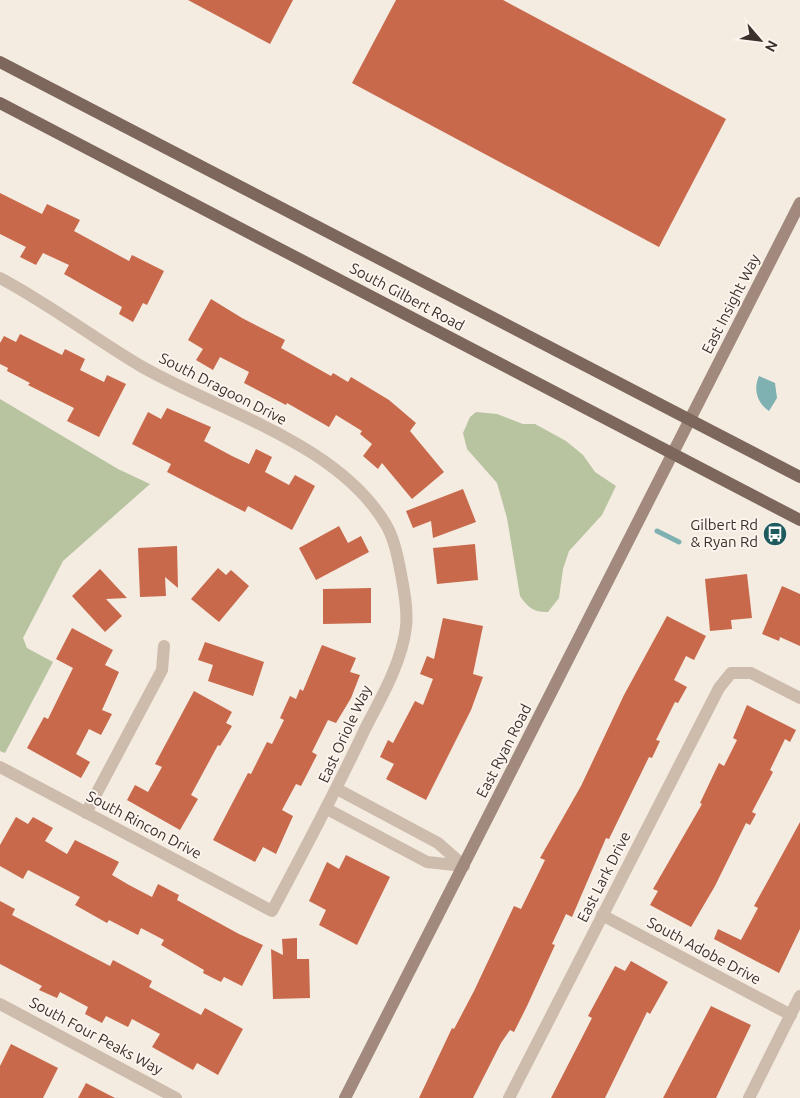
<svg xmlns="http://www.w3.org/2000/svg" width="800" height="1098" viewBox="0 0 800 1098" font-family="Ubuntu,sans-serif">
<style>
.green{fill:#b8c4a0}
.water{fill:#7fb0b2}
.lines{fill:none;stroke-linecap:round;stroke-linejoin:round}
.stream{stroke:#7fb0b2;stroke-width:5}
.building{fill:#c8694b}
.street{stroke:#cdbbac;stroke-width:12}
.secondary{stroke:#a18a7d;stroke-width:12}
.primary{stroke:#7d675c;stroke-width:12}
.labels{text-anchor:middle;stroke-width:4;stroke-linejoin:round;paint-order:stroke}
.street-label{font-size:15px;fill:#3b302b;stroke:#fbf5ee}
.poi-label{font-size:15px;fill:#3b302b;stroke:#fbf5ee;text-anchor:end}
</style>
<rect width="100%" height="100%" fill="#f4ebe1"/>
<!-- green -->
<g class="green">
<polygon points="0,399 118,469 150,484 63,561 23,638 27,648 53,662 5,753 0,751"/>
<path d="M476,412L497,414L523,424H535L566,441L583,455L595,472L616,486L602,515L569,551L563,569L559,598L548,612C535,613 527,607 520,596L507,518L497,483L467,449L463,433L470,417Z"/>
</g>
<!-- water -->
<path class="water" d="M759,376L775,383L777,398L769,411C757,403 753,389 759,376Z"/>
<g class="lines">
<!-- stream -->
<polyline class="stream" points="657,531 679,542"/>
</g>
<!-- building -->
<g class="building">
<polygon points="188,0 293,0 270,44"/>
<polygon points="396,0 503,0 726,119 659,247 352,83"/>
<polygon points="0,193 42,214 47,204 80,220 74,231 129,261 132,255 164,271 147,305 143,303 133,322 119,314 122,307 64,274 69,265 43,253 36,265 20,257 26,247 0,234"/>
<polygon points="211,299 242,318 285,340 281,348 331,376 333,373 348,382 351,377 389,400 416,423 410,431 444,472 412,499 382,463 378,469 363,456 372,444 360,434 362,431 336,415 329,427 287,403 286,405 244,383 249,372 220,357 213,370 196,360 203,349 188,340"/>
<polygon points="20,334 62,355 65,349 85,359 80,370 104,382 107,375 126,384 99,437 67,421 74,408 28,385 30,383 7,371 8,368 0,364 0,343 4,336 16,342"/>
<polygon points="167,408 211,427 204,441 232,456 249,464 256,449 272,457 265,472 289,485 295,475 315,486 292,530 248,506 245,512 167,472 171,464 132,444 148,412 161,419"/>
<polygon points="463,489 476,522 433,538 431,521 413,528 406,511"/>
<polygon points="339,526 348,543 361,536 369,552 316,580 299,548"/>
<polygon points="475,544 478,580 437,584 433,548"/>
<polygon points="177,546 178,588 165,577 166,596 140,597 138,548"/>
<polygon points="218,568 226,575 231,570 249,586 219,622 191,599"/>
<polygon points="100,569 127,598 106,599 122,616 105,632 72,596"/>
<polygon points="747,574 752,618 731,620 732,629 710,631 705,579"/>
<polygon points="782,586 800,594 800,646 780,637 779,641 762,634"/>
<polygon points="371,588 371,623 323,624 323,589"/>
<polygon points="667,616 706,636 694,660 686,656 674,680 687,687 678,703 675,702 656,740 660,741 652,758 649,757 609,839 606,838 572,917 566,914 552,944 555,945 527,1006 514,1032 510,1030 501,1043 473,1098 419,1098 452,1028 454,1029 474,991 514,906 521,909 545,860 540,858 581,786 624,695"/>
<polygon points="443,618 483,626 473,674 483,677 471,710 426,800 386,779 394,764 380,757 388,740 393,743 415,701 423,705 433,679 420,674 427,656 434,659"/>
<polygon points="72,628 113,650 105,665 119,672 102,710 112,714 101,735 89,729 76,754 90,762 81,778 27,748 44,717 48,719 73,668 56,659"/>
<polygon points="205,642 264,662 253,696 208,681 213,665 198,660"/>
<polygon points="322,645 356,658 350,672 360,675 351,698 336,723 328,720 312,752 317,755 301,786 296,784 282,810 293,816 276,854 263,847 255,862 213,840 248,773 251,774 267,742 272,744 284,720 280,718 290,696 296,699 300,689 303,691"/>
<polygon points="194,691 232,712 226,723 232,726 220,746 218,745 191,795 198,799 180,830 127,800 135,785 148,792 162,767 155,764"/>
<polygon points="747,705 796,730 790,742 785,739 770,770 773,772 752,812 756,814 750,825 746,823 715,886 691,927 650,905 658,891 653,889 702,804 700,803 719,763 724,766 737,740 733,738"/>
<polygon points="16,817 28,824 33,817 53,828 45,841 67,854 75,840 119,862 112,875 129,885 152,897 158,884 179,895 177,900 239,934 263,945 242,986 224,977 221,982 203,973 204,970 161,945 164,940 141,928 138,935 109,920 107,923 75,905 80,897 28,870 23,879 0,866 0,845"/>
<polygon points="800,822 800,929 779,973 714,939 718,929 741,940 758,908 754,906"/>
<polygon points="346,855 390,877 357,945 319,925 326,910 309,901 327,862 339,869"/>
<polygon points="0,901 15,909 12,915 110,966 113,960 152,981 149,987 201,1015 205,1008 243,1029 218,1075 197,1063 193,1070 152,1047 160,1034 132,1019 128,1027 106,1016 102,1023 85,1014 88,1007 60,992 57,998 39,990 42,986 0,964"/>
<polygon points="297,938 297,959 309,959 310,998 273,999 271,949 283,955 282,939"/>
<polygon points="631,961 668,982 650,1014 647,1012 605,1098 551,1098 592,1018 588,1016 615,966 625,971"/>
<polygon points="711,1006 751,1025 716,1098 663,1098"/>
<polygon points="11,1044 58,1068 43,1098 0,1098 0,1066"/>
<polygon points="86,1083 115,1098 78,1098"/>
</g>
<g class="lines">
<!-- street -->
<g class="street">
<path d="M0,278C49,304 92,337 139,365C218,411 336,442 385,523C394,537 398,558 401,574C404,590 408,610 406,627C402,662 381,698 365,729C336,791 304,851 272,911L0,767"/>
<polyline points="337,789 438,843 464,866"/>
<polyline points="327,809 427,862 464,866"/>
<polyline points="86,813 162,670 164,646"/>
<polyline points="602,915 791,1015"/>
<polyline points="0,1004 176,1098"/>
<polyline points="509,1098 719,688 731,673 751,673 800,698"/>
<polyline points="749,1098 800,996"/>
</g>
<!-- secondary -->
<polyline class="secondary" points="345,1098 800,203"/>
<!-- primary -->
<g class="primary">
<polyline points="0,62 800,477"/>
<polyline points="0,103 800,520"/>
</g>
</g>
<!-- icons -->
<defs>
<g id="bus-disc" transform="scale(1.25)"><circle r="9.5" fill="#1f5a5e" stroke="#fbf5ee"/><path d="M-5-6H5V4H4V6H2V4H-2V6H-4V4H-5ZM-3.5-4V0h7V-4ZM-3.5 1.2v1.5H-2V1.2ZM2 1.2v1.5H3.5V1.2Z" fill="#fff"/></g>
</defs>
<g fill-rule="evenodd">
<use href="#bus-disc" x="775" y="534"/>
</g>
<g class="labels">
<!-- street labels -->
<g class="street-label">
<text transform="translate(407 297) rotate(28)" y="5">South Gilbert Road</text>
<text transform="translate(731 304) rotate(-63)" y="5">East Insight Way</text>
<text transform="translate(223 389) rotate(27)" y="5">South Dragoon Drive</text>
<text transform="translate(345 734) rotate(-65)" y="5">East Oriole Way</text>
<text transform="translate(504 751) rotate(-63)" y="5">East Ryan Road</text>
<text transform="translate(144 825) rotate(28)" y="5">South Rincon Drive</text>
<text transform="translate(604 877) rotate(-63)" y="5">East Lark Drive</text>
<text transform="translate(704 951) rotate(28)" y="5">South Adobe Drive</text>
<text transform="translate(96 1036) rotate(28)" y="5">South Four Peaks Way</text>
</g>
<!-- poi labels -->
<g class="poi-label">
<text x="758" y="530">Gilbert Rd<tspan x="758" dy="17">&amp; Ryan Rd</tspan></text>
</g>
</g>
<!-- north arrow -->
<g transform="translate(760 40) rotate(118)" stroke="#fbf5ee" stroke-width="4" paint-order="stroke">
<path d="M0-4L9 19L0 12L-9 19Z" fill="#3b302b"/>
<text y="-8" font-size="14" font-weight="bold" text-anchor="middle" fill="#3b302b">N</text>
</g>
</svg>
